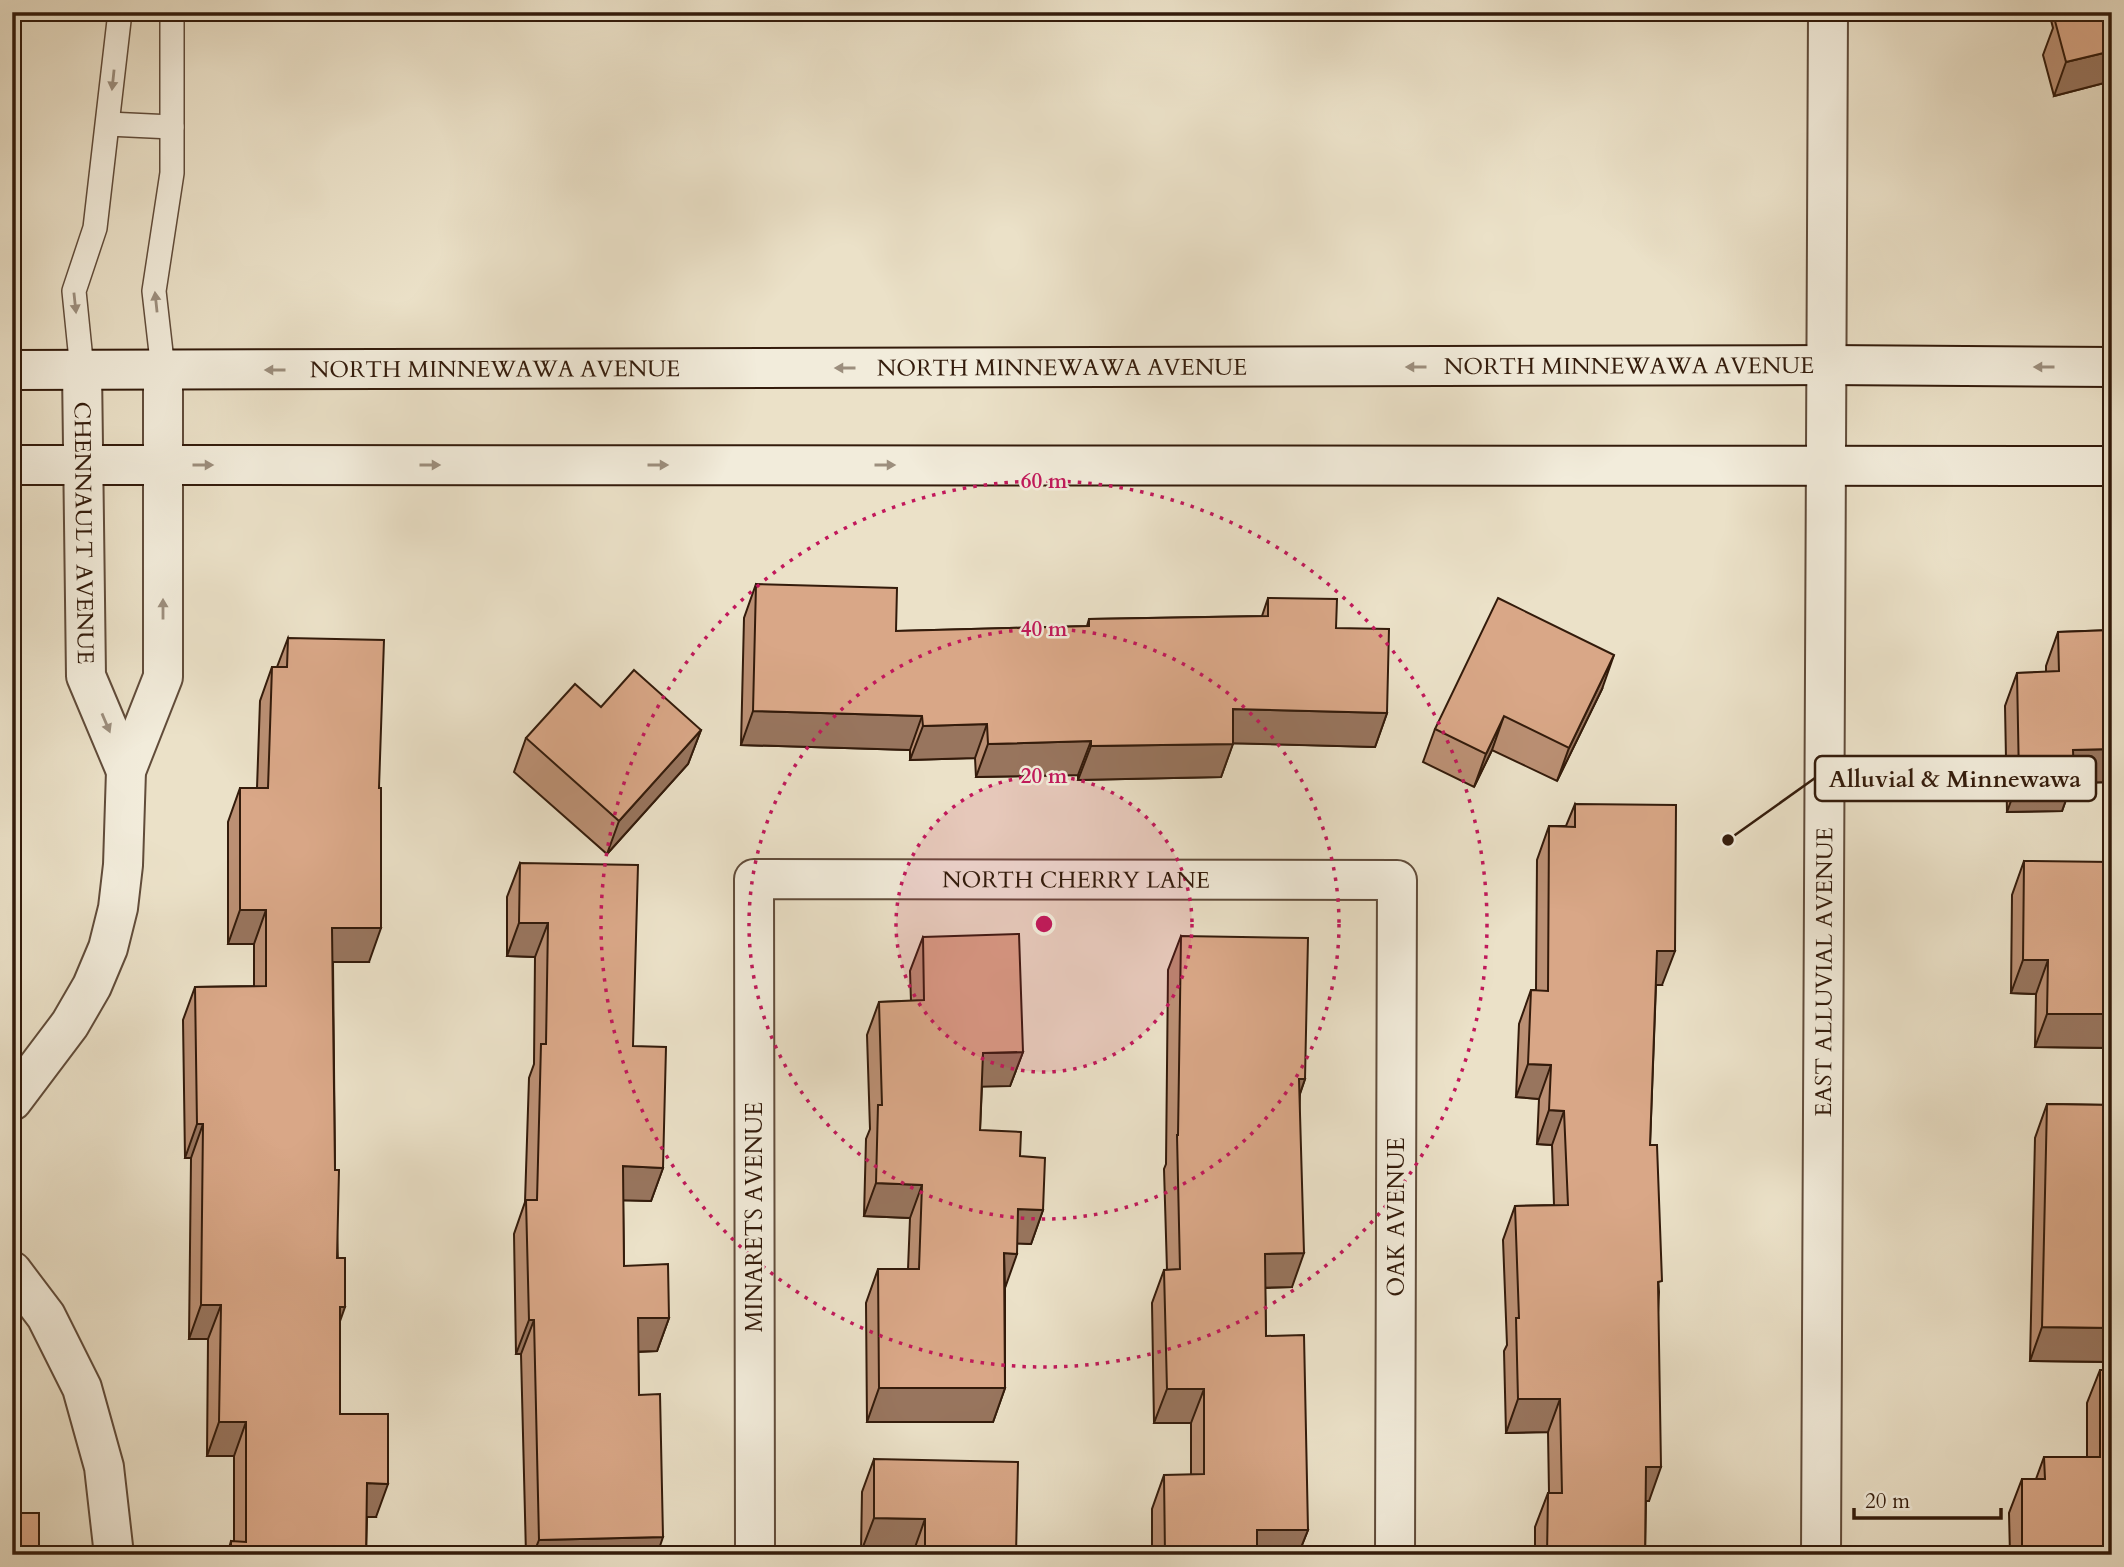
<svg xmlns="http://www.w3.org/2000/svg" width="2124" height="1567" viewBox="0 0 2124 1567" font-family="Cardo,serif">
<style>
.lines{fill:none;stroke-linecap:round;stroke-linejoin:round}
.service-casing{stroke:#614c3a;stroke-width:26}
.minor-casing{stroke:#614c3a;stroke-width:42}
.tertiary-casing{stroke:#614c3a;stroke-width:42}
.secondary-casing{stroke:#331b0b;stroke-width:42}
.service{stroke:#f2ecdb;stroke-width:23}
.minor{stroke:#f2ecdb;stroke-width:38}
.tertiary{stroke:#f2ecdb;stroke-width:38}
.secondary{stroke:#f2ecdb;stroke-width:38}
.wall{fill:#bb9074;stroke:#331b0b;stroke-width:2}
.shaded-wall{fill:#98755e;stroke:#331b0b;stroke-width:2}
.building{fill:#d9a787;stroke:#331b0b;stroke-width:2}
.oneway{fill:#9c8e7d}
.ring{fill:none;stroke:#c2185b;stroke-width:3.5;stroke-dasharray:3.5 7}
.labels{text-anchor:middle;stroke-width:5;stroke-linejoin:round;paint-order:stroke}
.street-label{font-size:23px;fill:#331b0b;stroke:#f2ecdb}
.centre{fill:#c2185b;stroke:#f2ecdb;stroke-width:3.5}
.ring-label{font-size:21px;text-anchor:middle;font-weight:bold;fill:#c2185b;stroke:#f2ecdb;stroke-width:5;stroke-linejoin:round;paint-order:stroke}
.leader{fill:none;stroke:#331b0b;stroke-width:2.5}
.callout-dot{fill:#331b0b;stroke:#f2ecdb;stroke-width:2.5}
.callout{fill:#f2ecdb;stroke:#331b0b;stroke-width:2.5}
.callout-label{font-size:24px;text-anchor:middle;font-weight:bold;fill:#331b0b}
</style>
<rect width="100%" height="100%" fill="#ebe1c8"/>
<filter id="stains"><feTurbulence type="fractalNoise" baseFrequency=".00286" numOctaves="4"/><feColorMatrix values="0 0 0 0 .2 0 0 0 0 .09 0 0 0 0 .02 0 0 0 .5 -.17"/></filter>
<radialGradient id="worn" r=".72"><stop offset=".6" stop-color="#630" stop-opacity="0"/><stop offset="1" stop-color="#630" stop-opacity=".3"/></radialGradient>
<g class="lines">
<!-- service casing -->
<g class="service-casing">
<g id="service">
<polyline points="108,124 172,127"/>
<polyline points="82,370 74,291 95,228 120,12"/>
<polyline points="163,370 154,291 172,173 172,12"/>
</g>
</g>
<!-- minor casing -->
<g class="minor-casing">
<g id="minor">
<path id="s1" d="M82,370L86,676L126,771"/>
<polyline points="12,1101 70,1024 92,986 108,948 118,908 123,865 126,771 163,677 163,370"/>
<polyline points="12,1271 46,1316 82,1388 104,1467 114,1555"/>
<path id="s2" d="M755,1555L754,879L1397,880L1395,1555"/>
</g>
</g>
<!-- tertiary casing -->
<g class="tertiary-casing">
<g id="tertiary">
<path id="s3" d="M1821,1555L1828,12"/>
</g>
</g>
<!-- secondary casing -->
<g class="secondary-casing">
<g id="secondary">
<path id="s4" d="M12,370L1827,365L2112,367"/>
<polyline points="12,465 2112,466"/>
</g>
</g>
<!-- service -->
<use href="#service" class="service"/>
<!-- minor -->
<use href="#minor" class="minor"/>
<!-- tertiary -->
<use href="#tertiary" class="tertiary"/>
<!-- secondary -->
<use href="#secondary" class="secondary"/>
</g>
<!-- wall -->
<g class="wall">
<polygon points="2049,12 2112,12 2112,81 2054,96 2043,55 2053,28"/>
<polygon points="756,584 896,631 1087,626 1089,619 1262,616 1268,598 1336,628 1387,713 1375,747 1233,743 1221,777 1078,780 1078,775 976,777 975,758 910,760 910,750 741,745 744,618"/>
<polygon points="2112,630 2112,782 2072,783 2062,811 2007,812 2005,706 2017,673 2046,672 2046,666 2058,632"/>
<polygon points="288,638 369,962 333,962 335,1170 340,1323 340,1414 376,1517 367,1517 366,1555 227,1555 231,1541 234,1542 234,1456 207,1456 208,1339 189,1339 191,1158 185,1158 183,1020 195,987 254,986 254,944 228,944 228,822 240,788 257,788 260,701 272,667 277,667"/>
<polygon points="1602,689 1557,781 1492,750 1474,787 1423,762 1435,729"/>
<polygon points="601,707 701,730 688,764 607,854 514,772 526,738"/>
<polygon points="1575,804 1662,985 1656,985 1650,1145 1659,1292 1649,1501 1646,1501 1645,1555 1535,1555 1535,1527 1548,1493 1549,1493 1548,1432 1506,1433 1504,1351 1507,1345 1503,1240 1515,1206 1554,1205 1552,1145 1537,1144 1539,1099 1516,1097 1519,1024 1531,990 1536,990 1537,860 1549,826 1566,826"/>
<polygon points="2024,861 2112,892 2112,1048 2035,1047 2036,994 2011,993 2012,895"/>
<polygon points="520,863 633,1046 663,1168 651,1201 623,1200 624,1266 669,1318 657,1351 638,1352 639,1395 657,1555 526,1555 521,1354 516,1354 514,1234 525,1202 529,1078 534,1064 535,957 507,956 507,897"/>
<polygon points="1181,936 1305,1079 1300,1094 1292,1287 1265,1288 1266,1336 1308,1530 1298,1555 1152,1555 1152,1509 1164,1475 1191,1475 1191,1423 1154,1423 1152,1303 1164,1270 1167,1270 1164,1169 1166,1164 1168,970"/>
<polygon points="923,937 1023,1052 1010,1086 982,1086 980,1130 1020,1156 1043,1210 1031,1244 1017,1243 1005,1287 1005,1388 993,1422 867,1422 866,1303 878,1269 908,1269 910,1218 864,1216 866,1139 870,1129 867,1035 879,1002 911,1001 910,971"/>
<polygon points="2047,1104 2112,1105 2112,1362 2030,1361 2035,1138"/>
<polygon points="2100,1370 2112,1555 2010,1555 2009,1513 2022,1479 2036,1479 2044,1457 2087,1457 2087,1403"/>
<polygon points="874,1459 1016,1555 913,1555 913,1553 861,1552 862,1492"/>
</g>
<!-- shaded-wall -->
<g class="shaded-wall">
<polygon points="2112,51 2112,81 2054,96 2066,62"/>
<polygon points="1614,655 1602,689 1557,781 1569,748"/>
<polygon points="1233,709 1387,713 1375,747 1220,743"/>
<polygon points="753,711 922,716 910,750 741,745"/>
<polygon points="1504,716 1492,750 1474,787 1486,754"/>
<polygon points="987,724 975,758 910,760 923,726"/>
<polygon points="701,730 688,764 607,854 619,821"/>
<polygon points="1091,741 1078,775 976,777 988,744"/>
<polygon points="1233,744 1221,777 1078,780 1091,746"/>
<polygon points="2112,749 2112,782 2072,783 2062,811 2007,812 2019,779 2073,750"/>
<polygon points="240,910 266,910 254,944 228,944"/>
<polygon points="519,923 548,923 535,957 507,956"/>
<polygon points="332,928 381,928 369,962 320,962"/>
<polygon points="1657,951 1675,951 1662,985 1645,985"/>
<polygon points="2023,960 2048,960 2036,994 2011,993"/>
<polygon points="2047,1014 2112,1014 2112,1048 2035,1047"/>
<polygon points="1023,1052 1010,1086 971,1087 983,1053"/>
<polygon points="1528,1064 1551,1065 1539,1099 1516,1097"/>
<polygon points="1299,1079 1305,1079 1293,1113"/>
<polygon points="1549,1110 1564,1111 1552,1145 1537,1144"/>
<polygon points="197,1124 203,1124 191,1158 185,1158"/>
<polygon points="623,1166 663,1168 651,1201 610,1200"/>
<polygon points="876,1183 922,1185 910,1218 864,1216"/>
<polygon points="1018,1209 1043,1210 1031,1244 1006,1243"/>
<polygon points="1004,1253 1017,1254 1005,1288"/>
<polygon points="1304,1253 1292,1287 1253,1288 1265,1254"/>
<polygon points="201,1305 221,1305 208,1339 189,1339"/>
<polygon points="340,1307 345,1307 333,1341"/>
<polygon points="638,1318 669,1318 657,1351 625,1352"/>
<polygon points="529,1320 534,1320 521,1354 516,1354"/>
<polygon points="2042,1327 2112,1328 2112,1362 2030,1361"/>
<polygon points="879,1388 1005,1388 993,1422 867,1422"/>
<polygon points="1167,1389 1204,1389 1191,1423 1154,1423"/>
<polygon points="1518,1399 1560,1399 1548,1432 1506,1433"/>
<polygon points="219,1422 246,1422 234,1456 207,1456"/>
<polygon points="1646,1467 1661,1467 1649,1501 1634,1501"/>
<polygon points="367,1483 388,1484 376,1517 355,1517"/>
<polygon points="874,1518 925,1519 913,1553 861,1552"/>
<polygon points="1257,1530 1308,1530 1298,1555 1248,1555"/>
<polygon points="663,1537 657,1555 533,1555 539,1540"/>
</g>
<!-- building -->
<g class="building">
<polygon points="2070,12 2112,12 2112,51 2066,62 2055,21 2071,17"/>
<polygon points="756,584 897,588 896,631 1089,626 1089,619 1268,616 1268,598 1337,599 1336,628 1389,629 1387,713 1233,709 1233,744 1091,746 1091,741 988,744 987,724 923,726 922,716 753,711"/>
<polygon points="1498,598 1614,655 1569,748 1504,716 1486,754 1435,729"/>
<polygon points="2112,630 2112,749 2073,750 2074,777 2019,779 2017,673 2059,671 2058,632"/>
<polygon points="288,638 384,640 379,788 381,788 381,928 332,928 335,1170 339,1170 337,1258 345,1258 345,1307 340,1307 340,1414 388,1414 388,1484 367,1483 366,1555 231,1555 231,1541 246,1542 246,1422 219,1422 221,1305 201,1305 203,1124 197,1124 195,987 266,986 266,910 240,910 240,788 268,788 272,667 287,667"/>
<polygon points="634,670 701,730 619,821 526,738 575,684 601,707"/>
<polygon points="1575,804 1676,805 1675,951 1657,951 1650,1145 1657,1145 1662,1281 1658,1282 1661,1467 1646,1467 1645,1555 1547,1555 1548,1493 1562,1493 1560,1399 1518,1399 1516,1318 1519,1318 1515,1206 1568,1205 1564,1111 1549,1110 1551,1065 1528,1064 1531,990 1548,991 1549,826 1575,827"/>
<polygon points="2024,861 2111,862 2110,892 2112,892 2112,1014 2047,1014 2048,960 2023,960"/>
<polygon points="520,863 638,865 633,1046 666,1047 663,1168 623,1166 624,1266 668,1264 669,1318 638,1318 639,1395 660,1394 663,1537 539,1540 534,1320 529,1320 526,1200 537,1200 541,1044 546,1044 548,923 519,923"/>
<polygon points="12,868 18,870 12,883"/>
<polygon points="1019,934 1023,1052 983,1053 980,1130 1021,1132 1020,1156 1045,1158 1043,1210 1018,1209 1017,1254 1004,1253 1005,1388 879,1388 878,1269 919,1269 922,1185 876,1183 878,1105 882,1105 879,1002 924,1000 923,937"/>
<polygon points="1181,936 1308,938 1305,1079 1299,1079 1304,1253 1265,1254 1266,1336 1304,1335 1308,1530 1257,1530 1257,1555 1165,1555 1164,1475 1204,1474 1204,1389 1167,1389 1164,1270 1180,1269 1177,1135 1178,1135"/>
<polygon points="2047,1104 2112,1105 2112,1328 2042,1327"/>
<polygon points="2100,1370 2112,1370 2112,1555 2022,1555 2022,1479 2045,1479 2044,1457 2100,1457"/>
<polygon points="874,1459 1018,1462 1016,1555 925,1555 925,1519 874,1518"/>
<rect x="12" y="1513" width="27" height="42"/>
</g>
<!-- one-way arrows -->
<defs><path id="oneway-solid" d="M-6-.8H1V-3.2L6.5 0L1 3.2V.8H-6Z" transform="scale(1.75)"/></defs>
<g class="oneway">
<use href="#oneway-solid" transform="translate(113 80) rotate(96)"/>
<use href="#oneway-solid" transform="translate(156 302) rotate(-96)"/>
<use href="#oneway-solid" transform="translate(75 303) rotate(84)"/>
<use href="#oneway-solid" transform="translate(1416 367) rotate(180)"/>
<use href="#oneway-solid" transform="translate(2044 367) rotate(-180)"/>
<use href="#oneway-solid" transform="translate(845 368) rotate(180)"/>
<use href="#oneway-solid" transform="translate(275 370) rotate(180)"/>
<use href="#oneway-solid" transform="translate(203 465)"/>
<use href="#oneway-solid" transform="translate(430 465)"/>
<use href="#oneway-solid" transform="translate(658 465)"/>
<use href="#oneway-solid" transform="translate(885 465)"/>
<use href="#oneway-solid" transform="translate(163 609) rotate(-90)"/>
<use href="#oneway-solid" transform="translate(106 723) rotate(67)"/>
</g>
<!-- distance rings -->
<circle cx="1044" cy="924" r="148" fill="#c2185b" fill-opacity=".12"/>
<g class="ring">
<circle cx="1044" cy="924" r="148"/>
<circle cx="1044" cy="924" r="295"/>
<circle cx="1044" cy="924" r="443"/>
</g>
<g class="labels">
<!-- street labels -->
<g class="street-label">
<text dy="8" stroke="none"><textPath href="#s4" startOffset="1617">NORTH MINNEWAWA AVENUE</textPath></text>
<text dy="8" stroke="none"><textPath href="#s4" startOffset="1050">NORTH MINNEWAWA AVENUE</textPath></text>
<text dy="8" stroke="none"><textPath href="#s4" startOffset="483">NORTH MINNEWAWA AVENUE</textPath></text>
<text dy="8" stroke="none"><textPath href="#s1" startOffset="163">CHENNAULT AVENUE</textPath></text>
<text dy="8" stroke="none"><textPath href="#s2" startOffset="998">NORTH CHERRY LANE</textPath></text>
<text dy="8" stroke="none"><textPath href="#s3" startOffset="583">EAST ALLUVIAL AVENUE</textPath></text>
<text transform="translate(754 1217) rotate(-90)" y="8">MINARETS AVENUE</text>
<text transform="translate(1396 1217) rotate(-90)" y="8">OAK AVENUE</text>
</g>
</g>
<circle cx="1044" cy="924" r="10" class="centre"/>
<g class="ring-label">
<text x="1044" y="488">60 m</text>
<text x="1044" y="636">40 m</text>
<text x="1044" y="783">20 m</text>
</g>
<!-- callouts -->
<path class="leader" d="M1728 840L1815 778"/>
<circle class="callout-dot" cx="1728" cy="840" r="7"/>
<rect class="callout" x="1815" y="756" width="281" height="45" rx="7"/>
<g class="callout-label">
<text x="1955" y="787">Alluvial &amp; Minnewawa</text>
</g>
<!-- margin -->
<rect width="2124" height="1567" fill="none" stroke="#ebe1c8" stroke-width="42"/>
<rect x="14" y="14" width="2096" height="1539" fill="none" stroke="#331b0b" stroke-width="3.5"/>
<rect x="21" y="21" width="2082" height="1525" fill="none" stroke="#331b0b" stroke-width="2"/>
<!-- scale -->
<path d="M1854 1508v10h147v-10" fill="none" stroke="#331b0b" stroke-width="3.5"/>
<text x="1865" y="1508" font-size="21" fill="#331b0b" stroke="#f2ecdb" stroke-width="5" paint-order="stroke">20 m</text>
<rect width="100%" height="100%" filter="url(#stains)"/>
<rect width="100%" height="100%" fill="url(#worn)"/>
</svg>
